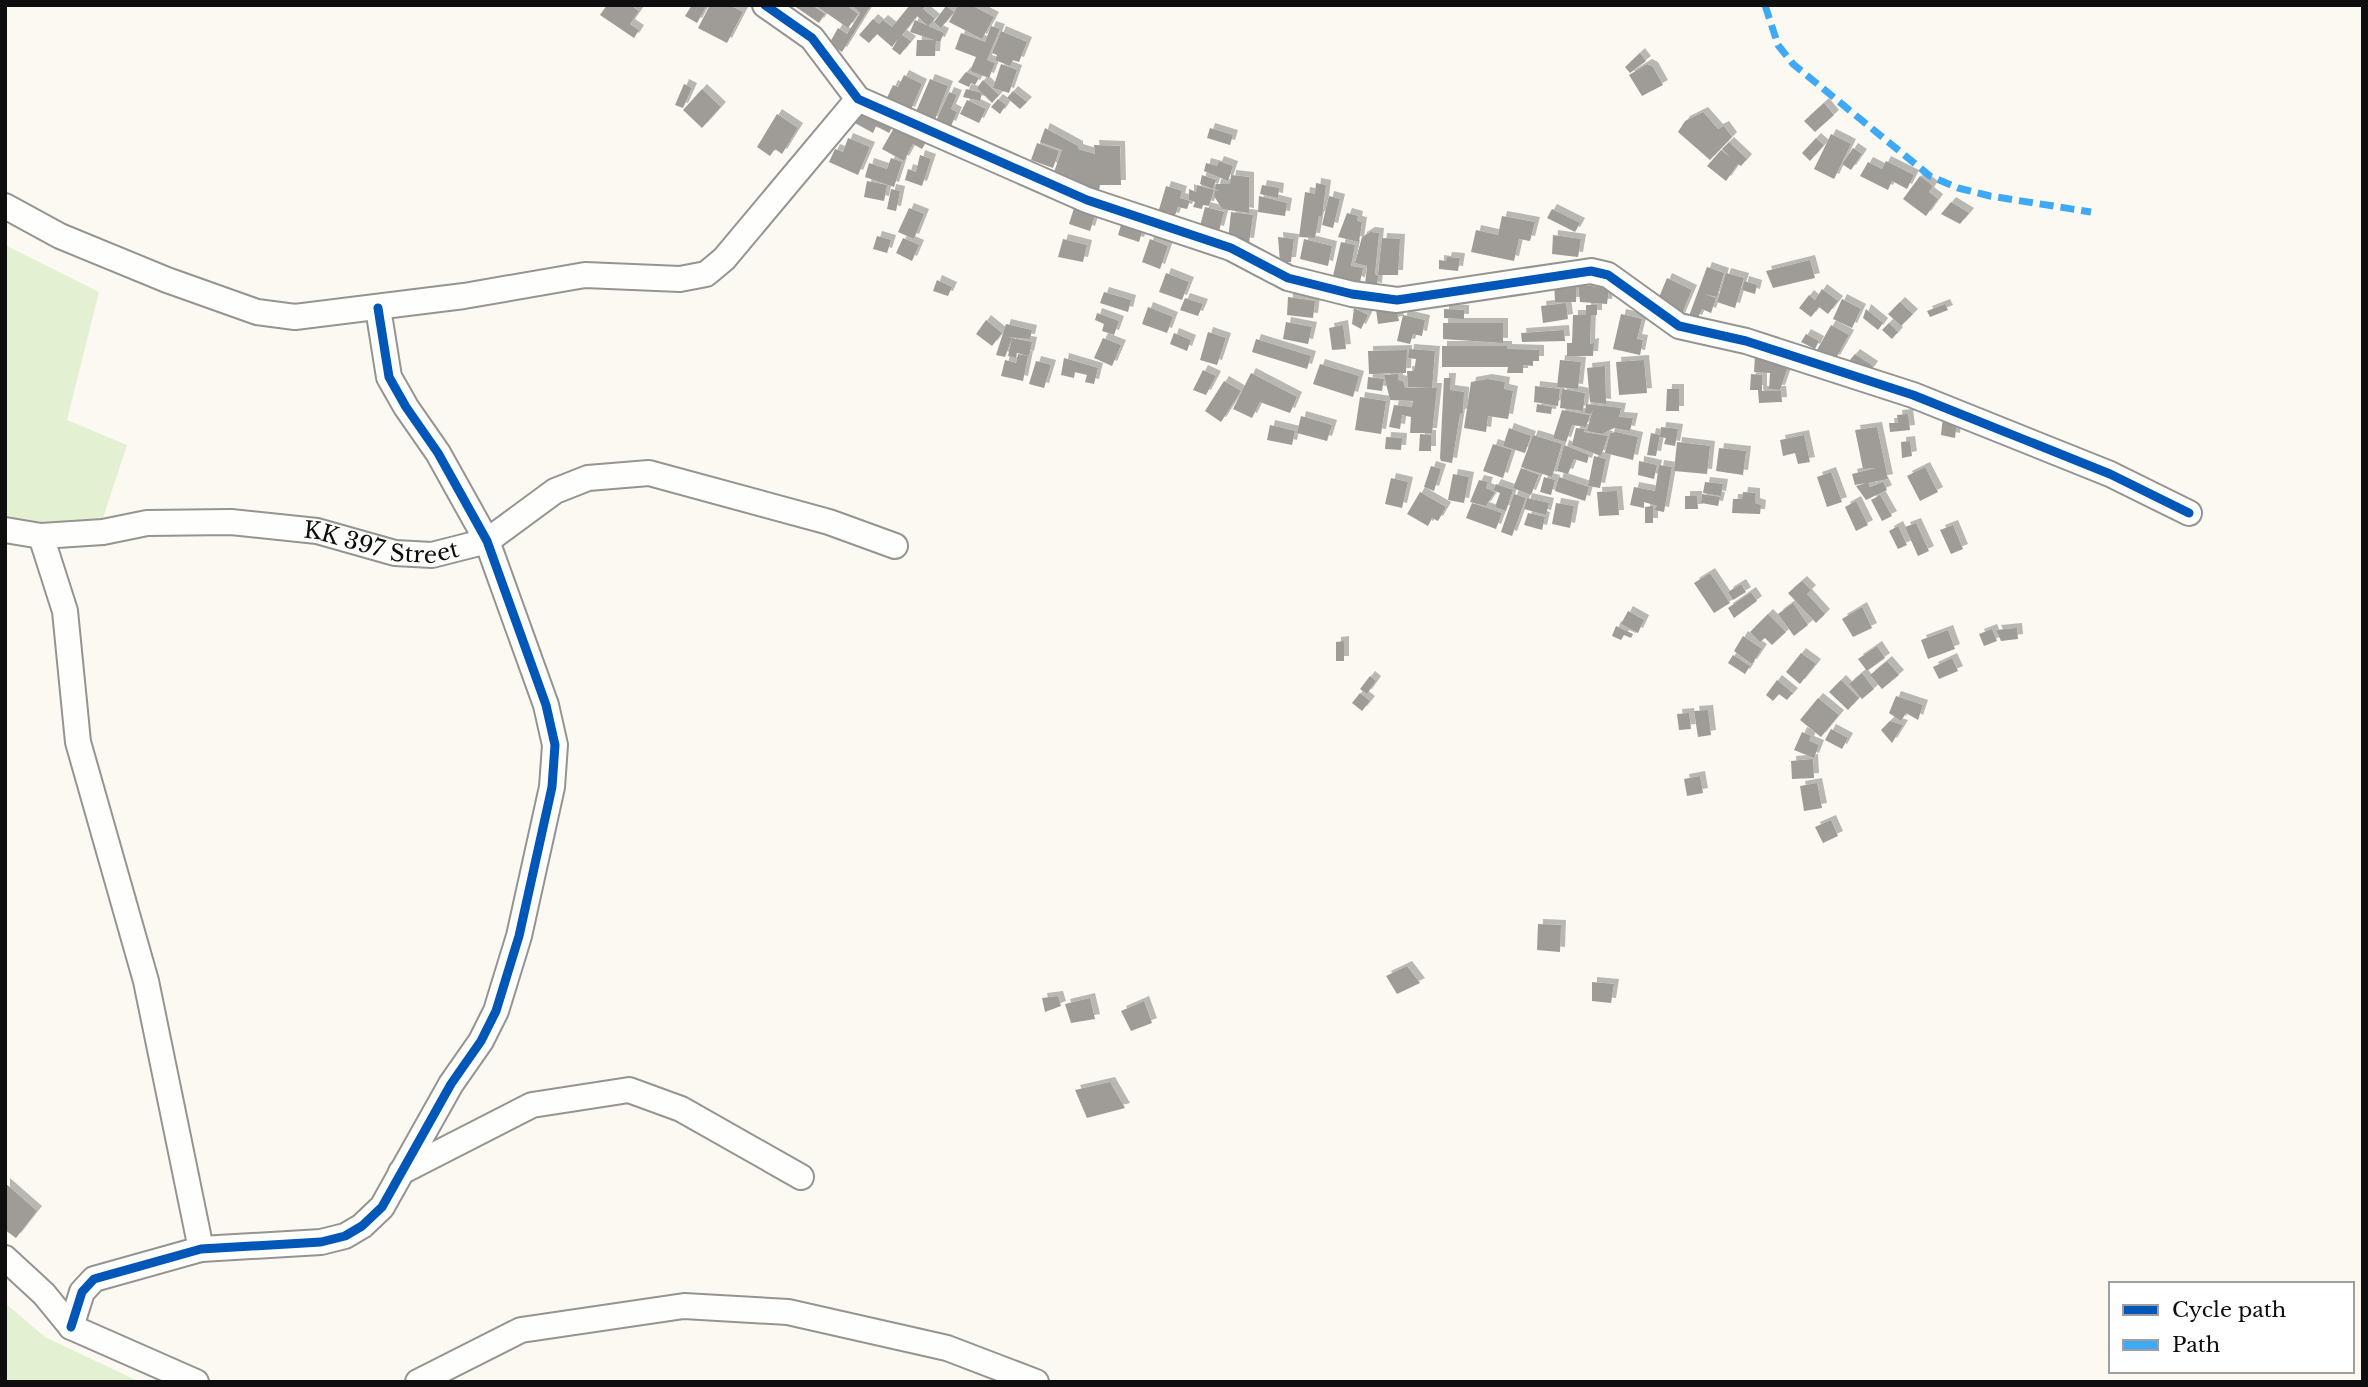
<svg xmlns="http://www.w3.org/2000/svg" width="2368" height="1387" viewBox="0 0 2368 1387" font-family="'Libre Baskerville',serif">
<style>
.green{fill:#e3f1d2}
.building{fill:#9f9c98;filter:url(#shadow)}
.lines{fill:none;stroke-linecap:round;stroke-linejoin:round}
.minor-casing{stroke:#959491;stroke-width:28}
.minor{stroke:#fefefd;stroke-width:24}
.quiet{stroke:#3fa9f5;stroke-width:7;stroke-dasharray:14 7;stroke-linecap:butt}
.cycleway-casing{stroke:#fff;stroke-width:13}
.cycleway{stroke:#0057b8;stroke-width:9}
.labels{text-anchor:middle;stroke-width:7;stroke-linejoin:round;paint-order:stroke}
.street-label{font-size:23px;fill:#0e0e0e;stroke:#fff}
</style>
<defs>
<filter id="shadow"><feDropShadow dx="5" dy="-5" stdDeviation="0" flood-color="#0004"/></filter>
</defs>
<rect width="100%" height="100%" fill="#fbf9f2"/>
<!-- green -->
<g class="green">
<polygon points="5,245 99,292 67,420 127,445 103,518 34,524 5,518"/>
<polygon points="5,1303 45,1337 140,1382 5,1382"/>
</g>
<!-- building -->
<g class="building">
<polygon points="607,5 630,5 639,11 630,24 639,30 634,38 600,15"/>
<polygon points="692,5 707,5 697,23 685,16"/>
<polygon points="710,5 729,5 743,12 727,43 698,28"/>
<polygon points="793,5 812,5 825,14 819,23"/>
<polygon points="815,5 846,5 858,14 848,28"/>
<polygon points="852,5 871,5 842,52 829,44 838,28 847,34 860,13"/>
<polygon points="910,5 926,5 923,9 935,19 928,26 917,16 902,35 911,41 900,55 892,49 898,39 892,47 877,34 869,43 859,35 873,19 879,24 883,20 892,27"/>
<polygon points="958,5 971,5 994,17 982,39 949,22"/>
<polygon points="946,6 954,12 941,28 934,22"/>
<polygon points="915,20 944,33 940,42 910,32"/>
<polygon points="991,26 1000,29 987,60 995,63 989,78 970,71 976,57 955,49 961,33 985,42"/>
<polygon points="1001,31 1027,42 1019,62 1013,60 1010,66 995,60 997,55 992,53"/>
<polygon points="917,40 936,40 935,56 916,56"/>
<polygon points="1640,53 1646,61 1630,73 1625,67"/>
<polygon points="1001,64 1017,70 1009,93 993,88"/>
<polygon points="1647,64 1653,67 1663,85 1642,96 1629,75"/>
<polygon points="966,72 979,78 975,85 971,83 969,87 958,82"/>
<polygon points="904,75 922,84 910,112 886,100 893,85 898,87"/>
<polygon points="930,79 948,86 934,122 915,114"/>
<polygon points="983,80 999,95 992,103 977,88"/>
<polygon points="684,84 692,88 683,108 675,105"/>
<polygon points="702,89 721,107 702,128 683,110"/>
<polygon points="966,89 982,93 980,101 963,97"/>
<polygon points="1013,91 1027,102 1020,109 1007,98"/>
<polygon points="949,92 957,95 951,109 957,112 951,126 937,119"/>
<polygon points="998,99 1006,105 1000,114 991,107"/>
<polygon points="967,100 986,109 979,123 960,114"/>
<polygon points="1824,103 1834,115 1815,132 1804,121"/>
<polygon points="864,108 894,124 889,133 876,126 873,133 855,123"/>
<polygon points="1703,112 1718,129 1724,126 1732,137 1710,160 1678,132 1685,121"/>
<polygon points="777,114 798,128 782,154 775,149 770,156 757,147"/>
<polygon points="895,126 926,142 922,149 913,144 904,161 882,149"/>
<polygon points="1045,128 1078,146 1078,149 1095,154 1094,145 1120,146 1121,185 1100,185 1099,190 1051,180 1062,150 1040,142"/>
<polygon points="1210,128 1233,135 1230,145 1207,138"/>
<polygon points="1831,134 1851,144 1834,179 1814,169"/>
<polygon points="848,138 870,147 858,175 829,162 835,149 843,152"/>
<polygon points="1816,138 1824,145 1810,161 1802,153"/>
<polygon points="1729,142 1747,159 1741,166 1738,164 1726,181 1707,166 1721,150 1731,158 1722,149"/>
<polygon points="1037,143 1059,151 1053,168 1031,160"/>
<polygon points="1853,148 1862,154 1851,170 1842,164"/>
<polygon points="920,155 931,159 922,186 905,180 908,169 916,172"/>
<polygon points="891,158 902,162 894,187 865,177 869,163 887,169"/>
<polygon points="1219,161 1233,166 1228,181 1204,171 1206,163 1217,166"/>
<polygon points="1886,161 1914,175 1907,189 1892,181 1888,190 1860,176 1868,162 1882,169"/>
<polygon points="1202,175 1216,180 1213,189 1200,184"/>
<polygon points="1231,175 1249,177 1249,213 1222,209 1214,196 1215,190 1219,191 1215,189 1216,184 1230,184"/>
<polygon points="1920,176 1933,186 1929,192 1938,199 1926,216 1903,199"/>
<polygon points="867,181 887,185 884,201 864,197"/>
<polygon points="1316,183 1326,185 1322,217 1319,216 1315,238 1299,237 1305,192 1315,194"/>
<polygon points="1197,185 1214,190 1209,206 1203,205 1202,209 1193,207 1195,202 1189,200 1189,189 1196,192"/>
<polygon points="1262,185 1279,188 1278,198 1260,194"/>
<polygon points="1166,186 1182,191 1180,198 1190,201 1187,209 1178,207 1174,218 1158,213"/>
<polygon points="891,189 900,191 896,211 887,209"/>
<polygon points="1259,196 1287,203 1285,216 1258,212"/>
<polygon points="1329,196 1340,199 1333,228 1322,225"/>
<polygon points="1951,202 1969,213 1960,224 1941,214"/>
<polygon points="1075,205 1096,212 1090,231 1069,224"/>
<polygon points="1205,207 1224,212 1219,231 1200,226"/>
<polygon points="909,208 924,214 914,239 898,232"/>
<polygon points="1552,209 1580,223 1575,232 1547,218"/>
<polygon points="1231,212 1253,215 1249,243 1228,240"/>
<polygon points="1347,213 1358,216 1357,221 1362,222 1359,242 1338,237"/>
<polygon points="1502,216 1535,222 1530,241 1519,239 1514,261 1471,252 1476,230 1498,235"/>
<polygon points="1121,225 1142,232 1139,242 1118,235"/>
<polygon points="1370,232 1379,233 1375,274 1378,276 1377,288 1365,285 1367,266 1355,263 1362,237"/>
<polygon points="1553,235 1581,239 1578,257 1552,254"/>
<polygon points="877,236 891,240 887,253 873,249"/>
<polygon points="1278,237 1294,239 1291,262 1280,262"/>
<polygon points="903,238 919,245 912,261 896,253"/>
<polygon points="1382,238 1400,239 1398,275 1378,275"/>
<polygon points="1063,239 1087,245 1083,262 1058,257"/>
<polygon points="1150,239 1168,246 1160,269 1142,262"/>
<polygon points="1304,239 1332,246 1328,266 1300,259"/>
<polygon points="1341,242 1355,245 1351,266 1363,268 1360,282 1333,276"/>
<polygon points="1447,257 1460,258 1458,271 1439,269 1439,260 1446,261"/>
<polygon points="1810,260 1815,278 1773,288 1766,271"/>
<polygon points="1707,267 1724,273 1717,297 1704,294 1716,298 1711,313 1702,309 1697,320 1689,316"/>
<polygon points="1166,273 1189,282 1182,300 1159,292"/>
<polygon points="1726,273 1744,278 1735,308 1717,302"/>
<polygon points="1577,278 1576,302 1555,302 1554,281"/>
<polygon points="1667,278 1692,290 1680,318 1655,307"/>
<polygon points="937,280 952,287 948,296 933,291"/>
<polygon points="1744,281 1757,285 1755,294 1742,290"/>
<polygon points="1578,284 1609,289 1607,304 1580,302"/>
<polygon points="1822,289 1838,301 1828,314 1819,307 1811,317 1799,308 1809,295 1815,300"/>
<polygon points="1104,292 1131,300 1128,312 1100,303"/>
<polygon points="1288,297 1315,301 1313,318 1287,315"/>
<polygon points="1185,298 1203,304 1198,316 1180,310"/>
<polygon points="1842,299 1861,309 1852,328 1833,319"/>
<polygon points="1900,302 1913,314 1901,326 1888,314"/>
<polygon points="1566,303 1568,319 1543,323 1541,306"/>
<polygon points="1945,304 1948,310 1930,317 1927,311"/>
<polygon points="1586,305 1597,305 1597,315 1591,315 1590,344 1594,343 1593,356 1567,356 1567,343 1572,343 1573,315 1586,315"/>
<polygon points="1148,307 1173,317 1167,333 1142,324"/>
<polygon points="1396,307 1399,321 1378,324 1376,310"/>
<polygon points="1354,308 1368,315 1361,329 1352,324"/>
<polygon points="1444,309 1464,310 1464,319 1444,318"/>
<polygon points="1866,309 1883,323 1878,330 1863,318"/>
<polygon points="1097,313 1119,321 1114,335 1102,331 1104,324 1095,320"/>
<polygon points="1621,314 1642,319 1637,339 1643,340 1640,355 1613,349"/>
<polygon points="1403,315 1425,320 1422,336 1413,334 1410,344 1397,341"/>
<polygon points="986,320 1002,333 992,346 976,334"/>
<polygon points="1286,322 1312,327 1308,344 1283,339"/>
<polygon points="1443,323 1503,323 1503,343 1443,339"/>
<polygon points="1889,323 1898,332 1892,339 1882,330"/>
<polygon points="1006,324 1032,330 1030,339 1008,337 1012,338 1005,357 996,355"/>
<polygon points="1343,325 1346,349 1332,350 1329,328"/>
<polygon points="1831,325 1849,335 1835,360 1817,350"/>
<polygon points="1564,330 1565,341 1522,342 1521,333"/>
<polygon points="1208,332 1226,338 1217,365 1200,360"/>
<polygon points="1174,333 1191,340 1187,351 1170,344"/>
<polygon points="1806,334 1819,341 1815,349 1801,342"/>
<polygon points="1012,338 1032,342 1029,356 1017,353 1016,358 1008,356"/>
<polygon points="1103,338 1121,345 1112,366 1094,358"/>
<polygon points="1256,339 1311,356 1307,369 1252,352"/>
<polygon points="1442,346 1507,346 1507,349 1539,350 1539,361 1533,361 1533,366 1523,365 1523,373 1507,373 1508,367 1442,367"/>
<polygon points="1409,349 1435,351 1432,388 1408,387 1407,371 1414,371 1416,359 1408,358"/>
<polygon points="1407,350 1406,373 1369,374 1368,351"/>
<polygon points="1018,354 1028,356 1023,381 1001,376 1005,360 1016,363"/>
<polygon points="1855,354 1873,366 1868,373 1849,361"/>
<polygon points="1755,356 1789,364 1780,390 1769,389 1770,373 1754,372"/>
<polygon points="1064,358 1098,368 1094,384 1085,382 1087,375 1075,372 1074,378 1061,375"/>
<polygon points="1560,360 1581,362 1578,389 1557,387"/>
<polygon points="1644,360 1647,393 1619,395 1616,362"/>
<polygon points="1036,361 1051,365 1044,388 1029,384"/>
<polygon points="1320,364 1359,376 1353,397 1313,384"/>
<polygon points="1605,366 1606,404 1590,402 1587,368"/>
<polygon points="1203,370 1216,376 1206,395 1193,390"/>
<polygon points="1251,373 1297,397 1290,413 1260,402 1252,418 1233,409"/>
<polygon points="1398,374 1398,380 1403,381 1405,388 1437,388 1432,433 1410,433 1411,417 1402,415 1400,429 1389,427 1394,405 1412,407 1413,401 1390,400 1384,375"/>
<polygon points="1751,374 1762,375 1762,391 1781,391 1782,402 1759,403 1758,390 1750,390"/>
<polygon points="1368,377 1384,379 1382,391 1367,389"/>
<polygon points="1444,378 1451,378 1450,390 1464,392 1463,413 1460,414 1452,463 1441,461 1440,458"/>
<polygon points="1487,379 1505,382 1504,389 1513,391 1508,419 1488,416 1486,432 1464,428 1471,382"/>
<polygon points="1224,381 1241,391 1221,422 1205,411"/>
<polygon points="1535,386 1560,389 1558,406 1534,402"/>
<polygon points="1562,389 1585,393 1583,411 1560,408"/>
<polygon points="1667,389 1679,389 1679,411 1666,411"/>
<polygon points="1360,397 1386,401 1381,434 1355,430"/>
<polygon points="1537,404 1552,407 1551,414 1536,412"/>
<polygon points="1586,404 1621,408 1619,417 1633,418 1630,431 1614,428 1602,434 1587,431 1593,409 1591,414 1585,413"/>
<polygon points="1562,410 1590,415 1586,427 1572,425 1566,442 1553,438"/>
<polygon points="1908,414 1910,430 1890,432 1889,423 1898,423 1897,415"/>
<polygon points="1301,416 1332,425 1327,441 1297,433"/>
<polygon points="1943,417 1957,420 1955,438 1941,435"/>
<polygon points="1270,425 1295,431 1292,445 1267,440"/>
<polygon points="1661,427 1678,429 1675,446 1664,444 1666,438 1660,437"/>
<polygon points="1877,427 1888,479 1868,483 1870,487 1883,482 1887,490 1866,500 1856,486 1866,483 1855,485 1852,474 1876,468 1863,469 1855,430"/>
<polygon points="1509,428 1531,436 1525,453 1503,446"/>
<polygon points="1576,428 1585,429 1584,432 1608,436 1601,456 1572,445"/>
<polygon points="1616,432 1638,437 1633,460 1605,453 1610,433"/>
<polygon points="1651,433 1660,435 1656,456 1647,455"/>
<polygon points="1420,434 1431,435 1431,451 1419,451"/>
<polygon points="1533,435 1562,444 1552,477 1521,467"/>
<polygon points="1804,435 1810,462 1798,464 1795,453 1783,456 1780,440"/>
<polygon points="1386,437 1402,438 1401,450 1385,449"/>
<polygon points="1910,441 1912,456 1902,458 1901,442"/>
<polygon points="1677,442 1710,446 1707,474 1674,471"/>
<polygon points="1493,444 1512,450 1503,478 1483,471"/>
<polygon points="1564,445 1589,455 1587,463 1574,459 1568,474 1557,471"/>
<polygon points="1719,448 1746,451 1743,475 1716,471"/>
<polygon points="1594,456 1606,459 1600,488 1588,486"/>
<polygon points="1639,461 1657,465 1654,479 1638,475"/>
<polygon points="1659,465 1672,467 1664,512 1654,510 1657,506 1644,502 1644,508 1630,505 1634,487 1655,491"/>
<polygon points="1431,466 1441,469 1434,491 1424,487"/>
<polygon points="1925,467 1938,492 1920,501 1907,476"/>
<polygon points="1521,468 1539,475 1531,495 1513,488"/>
<polygon points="1831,472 1842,502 1827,507 1817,477"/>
<polygon points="1453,474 1469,477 1464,503 1448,500"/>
<polygon points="1544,477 1555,480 1551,495 1540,492"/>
<polygon points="1559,477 1589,487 1585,501 1555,491"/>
<polygon points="1391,478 1408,482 1402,508 1385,504"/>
<polygon points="1479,480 1488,482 1486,488 1495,492 1486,506 1470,502"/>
<polygon points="1705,482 1723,484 1721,496 1703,493"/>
<polygon points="1496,484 1513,490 1506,511 1495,507 1500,493 1493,490"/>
<polygon points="1617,491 1619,515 1599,516 1597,492"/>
<polygon points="1420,492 1446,507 1438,521 1432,518 1428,526 1407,514"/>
<polygon points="1743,492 1755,493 1755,503 1761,505 1760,514 1732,513 1733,499 1742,499"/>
<polygon points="1514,494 1526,498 1512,536 1501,532"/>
<polygon points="1702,494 1720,497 1718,506 1701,503"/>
<polygon points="1880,495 1892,516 1882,521 1871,500"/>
<polygon points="1685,496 1697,496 1698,509 1685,509"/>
<polygon points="1527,498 1549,503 1546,515 1524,509"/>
<polygon points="1856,501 1868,525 1856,531 1845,507"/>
<polygon points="1472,503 1502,513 1496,529 1466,518"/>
<polygon points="1556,503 1574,506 1570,528 1552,524"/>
<polygon points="1653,506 1653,523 1645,523 1645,507"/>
<polygon points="1528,513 1545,517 1542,530 1524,525"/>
<polygon points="1916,523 1929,551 1918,556 1905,527"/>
<polygon points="1953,525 1963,549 1951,554 1940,530"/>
<polygon points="1898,526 1907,545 1898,549 1889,531"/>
<polygon points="1710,573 1730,603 1714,613 1694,583"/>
<polygon points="1802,581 1811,590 1807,594 1825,614 1816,623 1788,593"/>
<polygon points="1741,584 1746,592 1733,600 1728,592"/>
<polygon points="1751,592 1757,601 1734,618 1728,608"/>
<polygon points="1793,603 1808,625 1794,636 1778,614"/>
<polygon points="1862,607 1872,628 1853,637 1842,619"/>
<polygon points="1628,611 1644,620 1638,633 1621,624"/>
<polygon points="1768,614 1786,632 1772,645 1765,638 1760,642 1750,632"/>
<polygon points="1616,626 1633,634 1631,638 1624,635 1621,640 1612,636"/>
<polygon points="2017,628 2018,639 2001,641 1996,630"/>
<polygon points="1992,629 1997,641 1984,646 1979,634"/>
<polygon points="1948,630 1955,649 1928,659 1921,640"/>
<polygon points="1743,636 1762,649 1752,664 1734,651"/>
<polygon points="1344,641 1344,661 1336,661 1336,642"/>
<polygon points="1877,646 1885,658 1867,671 1858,659"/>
<polygon points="1801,653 1816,664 1800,684 1786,672"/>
<polygon points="1733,655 1750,666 1745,674 1728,663"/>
<polygon points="1952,658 1958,671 1939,679 1933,667"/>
<polygon points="1887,661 1899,675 1882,689 1870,675"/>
<polygon points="1862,673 1874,689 1862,699 1849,684"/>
<polygon points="1370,676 1376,681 1367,694 1360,689"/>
<polygon points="1777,680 1793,693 1787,700 1779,694 1773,701 1766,695"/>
<polygon points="1841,680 1859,698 1848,710 1829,692"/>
<polygon points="1360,693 1370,701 1362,711 1352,703"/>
<polygon points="1896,696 1923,705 1918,720 1906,713 1901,721 1889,713"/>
<polygon points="1818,698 1839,715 1821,737 1800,720"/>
<polygon points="1708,710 1711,735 1698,737 1694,711"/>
<polygon points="1689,713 1691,729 1679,730 1677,714"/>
<polygon points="1890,721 1903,725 1892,743 1881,730"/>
<polygon points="1831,729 1848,738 1842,749 1825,740"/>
<polygon points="1802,732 1811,736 1809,741 1819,745 1814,758 1794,750"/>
<polygon points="1813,759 1814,778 1792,779 1791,761"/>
<polygon points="1700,776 1703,793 1687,796 1684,779"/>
<polygon points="1817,783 1822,808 1804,811 1800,786"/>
<polygon points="1831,820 1838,836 1823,843 1815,827"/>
<polygon points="1538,924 1561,925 1560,952 1537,950"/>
<polygon points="1407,966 1420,983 1397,994 1386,976"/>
<polygon points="1592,982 1614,984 1611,1003 1592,1001"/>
<polygon points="1058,996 1061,1006 1045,1012 1042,998"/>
<polygon points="1090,998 1095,1019 1071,1023 1065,1004"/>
<polygon points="1144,1001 1152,1023 1131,1031 1121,1011"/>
<polygon points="1110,1082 1125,1108 1087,1118 1075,1090"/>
<polygon points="5,1183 37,1211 16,1238 5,1230"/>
</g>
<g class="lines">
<!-- minor casing -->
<g class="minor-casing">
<g id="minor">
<polyline points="765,5 812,38 858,99 1087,200 1231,248 1288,278 1352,294 1397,300 1571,274 1591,271 1608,275 1679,326 1746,341 1913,395 2110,474 2189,513"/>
<polyline points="5,206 60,236 167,280 257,312 295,317 464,296 585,275 680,279 706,274 724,259 858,99"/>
<path id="s1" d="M5,530L41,536L103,532L147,523L231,522L317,531L395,553L432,555L487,541L555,491L588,478L649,473L829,522L895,546"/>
<polyline points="41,536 65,611 78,742 146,981 201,1249"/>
<polyline points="401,1172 532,1105 629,1090 681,1109 801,1177"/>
<polyline points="5,1258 44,1294 71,1327 196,1382"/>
<polyline points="71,1327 82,1292 94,1279 201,1249 321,1242 345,1236 362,1226 382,1207 451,1084 481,1041 496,1011 519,936 552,787 555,745 546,705 487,541 438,453 406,407 389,377 378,308"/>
<polyline points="418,1382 521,1330 684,1306 788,1312 947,1348 1036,1382"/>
</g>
</g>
<!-- minor -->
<use href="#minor" class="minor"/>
<!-- quiet -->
<polyline class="quiet" points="1765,5 1778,45 1793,64 1930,176 1958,188 1990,196 2091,212"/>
<!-- cycleway casing -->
<g class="cycleway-casing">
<g id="cycleway">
<polyline points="765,5 812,38 858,99 1087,200 1231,248 1288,278 1352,294 1397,300 1571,274 1591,271 1608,275 1679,326 1746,341 1913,395 2110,474 2189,513"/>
<polyline points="71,1327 82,1292 94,1279 201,1249 321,1242 345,1236 362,1226 382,1207 451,1084 481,1041 496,1011 519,936 552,787 555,745 546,705 487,541 438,453 406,407 389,377 378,308"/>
</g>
</g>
<!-- cycleway -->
<use href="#cycleway" class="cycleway"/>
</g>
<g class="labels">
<!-- street labels -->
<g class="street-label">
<text dy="8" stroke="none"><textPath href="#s1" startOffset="380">KK 397 Street</textPath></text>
</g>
</g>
<!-- border -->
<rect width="2368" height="1387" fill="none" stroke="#0e0e0e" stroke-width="14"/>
<!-- legend -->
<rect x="2109" y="1282" width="245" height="91" fill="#ffffff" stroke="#9f9f9f" stroke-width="2"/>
<rect x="2123" y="1305" width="35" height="10" fill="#0057b8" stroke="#9f9f9f" stroke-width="2"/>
<text x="2172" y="1317" font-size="21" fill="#0e0e0e">Cycle path</text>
<rect x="2123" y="1340" width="35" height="10" fill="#3fa9f5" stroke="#9f9f9f" stroke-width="2"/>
<text x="2172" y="1352" font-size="21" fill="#0e0e0e">Path</text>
</svg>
